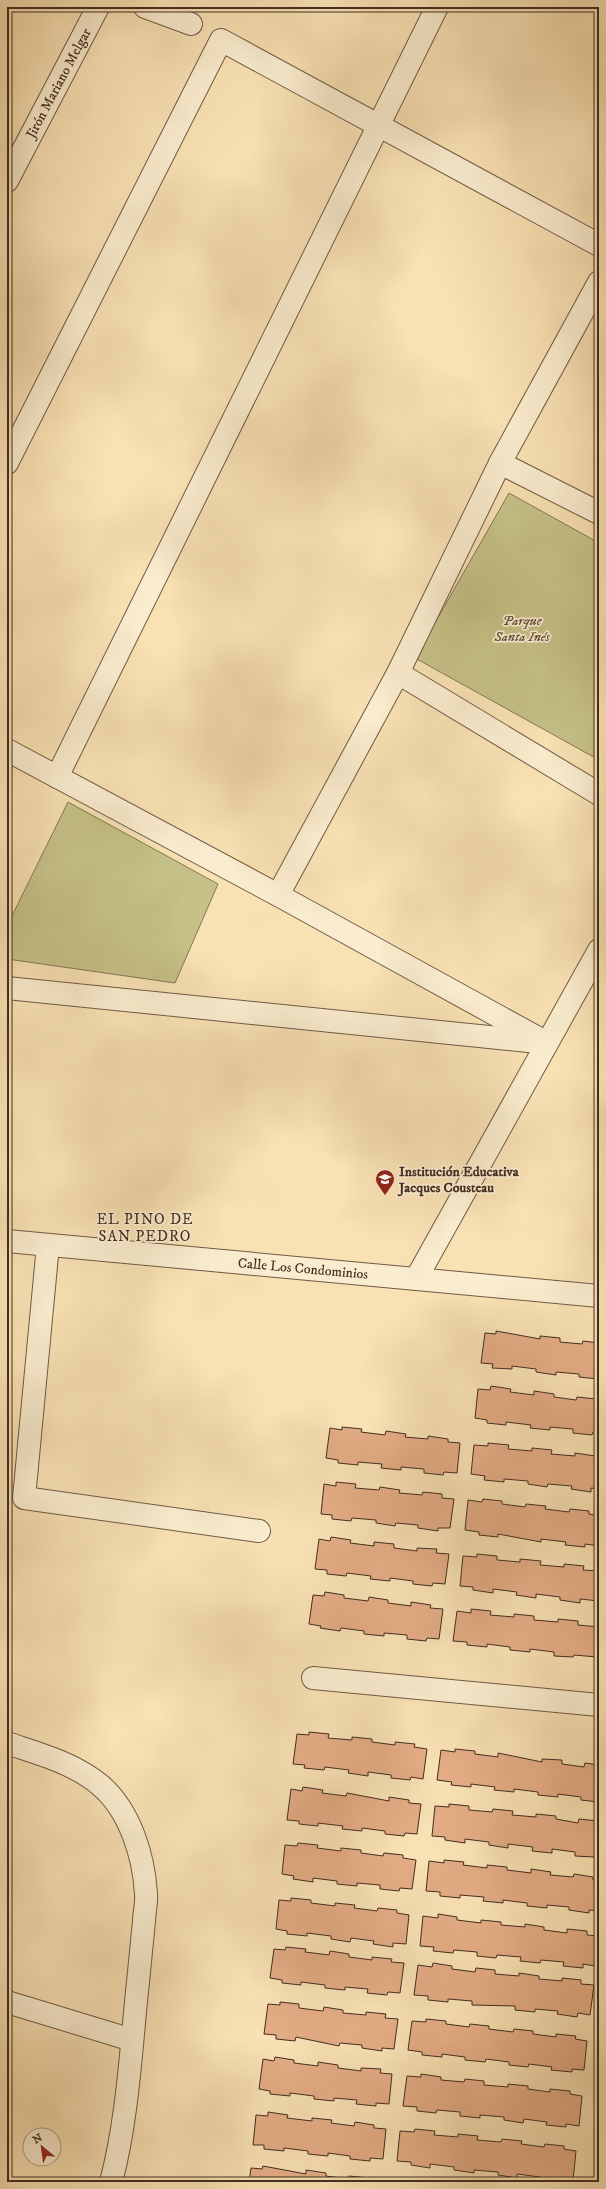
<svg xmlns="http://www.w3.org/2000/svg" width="606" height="2189" viewBox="0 0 606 2189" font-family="'IM FELL DW Pica',serif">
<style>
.green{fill:#c5c187;stroke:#847754}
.building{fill:#e4ac85;stroke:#422d21}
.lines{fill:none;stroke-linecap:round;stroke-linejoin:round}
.minor-casing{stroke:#705a46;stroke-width:24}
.minor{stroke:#faecce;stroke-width:22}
.labels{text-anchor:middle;stroke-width:3.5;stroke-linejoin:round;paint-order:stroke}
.street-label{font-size:14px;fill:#422d21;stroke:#faecce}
.park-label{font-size:14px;font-style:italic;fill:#5c4b35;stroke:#faecce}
.poi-label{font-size:14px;font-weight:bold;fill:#422d21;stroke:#faecce;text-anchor:start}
.neighbourhood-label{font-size:15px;letter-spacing:1px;fill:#422d21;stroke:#faecce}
</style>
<rect width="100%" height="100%" fill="#f8e1b3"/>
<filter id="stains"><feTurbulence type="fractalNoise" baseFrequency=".005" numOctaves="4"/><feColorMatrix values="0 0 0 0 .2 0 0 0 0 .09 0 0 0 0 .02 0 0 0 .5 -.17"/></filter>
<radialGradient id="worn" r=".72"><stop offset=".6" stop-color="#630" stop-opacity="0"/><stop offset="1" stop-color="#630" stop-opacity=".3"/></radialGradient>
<!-- green -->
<g class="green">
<polygon points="509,493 599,543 599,760 415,658"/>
<polygon points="68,802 218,884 175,983 7,959 7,926"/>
</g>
<!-- building -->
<g class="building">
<polygon points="496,1331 540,1339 540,1336 560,1338 560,1342 582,1344 583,1341 599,1343 598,1379 579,1377 579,1374 556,1372 556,1375 536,1372 536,1369 512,1366 512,1369 492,1368 493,1364 481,1363 485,1333 496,1334"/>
<polygon points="491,1386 511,1389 510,1392 534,1395 534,1391 554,1394 554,1397 576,1400 577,1397 596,1399 596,1402 599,1402 599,1432 593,1432 592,1435 573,1433 573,1429 550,1427 550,1430 530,1428 531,1425 506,1422 506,1425 487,1423 487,1420 475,1418 478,1389 490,1390"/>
<polygon points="342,1427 362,1429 361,1432 385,1435 386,1431 406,1434 405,1437 428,1439 428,1436 448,1439 448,1442 460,1443 457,1473 444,1472 443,1475 424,1473 424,1469 401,1467 401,1470 381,1468 382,1464 358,1462 358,1465 338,1463 338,1460 326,1458 330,1428 342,1430"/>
<polygon points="488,1443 509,1445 508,1449 532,1451 532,1448 552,1450 551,1454 575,1456 575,1453 595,1456 595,1459 599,1459 599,1489 591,1488 591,1492 571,1489 572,1486 548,1484 547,1487 528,1484 528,1481 504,1479 504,1482 484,1480 485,1476 471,1474 474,1445 488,1446"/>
<polygon points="336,1482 356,1484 355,1488 379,1490 380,1487 400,1490 399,1493 422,1495 423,1492 442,1494 442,1498 454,1499 450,1528 438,1528 438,1531 418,1528 418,1525 396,1523 395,1526 376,1523 376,1520 352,1518 351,1521 332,1519 332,1515 321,1514 324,1484 336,1486"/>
<polygon points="483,1499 502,1501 502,1504 525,1507 526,1504 546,1506 545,1509 569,1512 570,1509 589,1511 589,1514 599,1516 599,1546 585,1544 585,1547 565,1545 566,1542 541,1539 541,1542 498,1534 498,1537 479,1535 479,1532 465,1530 468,1500 482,1502"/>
<polygon points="331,1537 351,1540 350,1543 374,1546 374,1542 394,1544 394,1548 417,1551 417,1548 437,1549 436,1553 449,1554 445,1584 433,1583 432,1586 413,1584 413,1581 390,1578 390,1581 370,1579 371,1576 347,1573 346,1576 327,1574 327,1570 315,1569 319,1539 330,1541"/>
<polygon points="477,1554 497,1556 497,1560 520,1562 520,1559 541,1561 540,1565 564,1567 564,1564 584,1566 583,1570 599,1571 599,1601 580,1599 580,1603 560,1600 560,1597 536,1594 536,1598 516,1595 517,1592 493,1589 493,1593 473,1590 473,1587 460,1586 463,1556 477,1557"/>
<polygon points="325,1592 344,1595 344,1598 368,1601 369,1597 388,1600 388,1603 411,1606 411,1602 431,1605 430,1608 443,1609 439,1639 427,1638 426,1641 407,1639 407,1635 384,1633 384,1636 364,1634 364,1631 341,1628 340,1631 320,1628 321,1626 309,1624 313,1595 324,1596"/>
<polygon points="471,1609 491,1611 490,1615 514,1617 514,1614 534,1616 534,1620 558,1622 558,1619 578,1621 578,1625 599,1627 599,1661 596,1660 597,1657 574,1655 573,1657 554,1656 554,1652 530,1649 530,1652 510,1650 510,1647 487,1644 487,1647 467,1645 467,1642 453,1641 457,1611 471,1613"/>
<polygon points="309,1732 329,1734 328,1738 352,1740 352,1737 372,1739 372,1742 395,1745 395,1742 415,1744 414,1747 427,1749 423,1779 411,1777 410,1780 391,1778 391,1775 368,1772 368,1776 348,1773 349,1770 325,1767 324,1770 304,1768 305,1765 293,1764 297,1734 309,1735"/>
<polygon points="455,1749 475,1751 475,1754 498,1757 498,1753 542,1762 542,1759 562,1760 562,1764 584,1767 585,1763 599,1765 599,1802 581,1800 581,1797 558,1794 558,1797 538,1795 538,1792 514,1789 514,1792 494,1790 495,1787 471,1784 471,1787 451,1785 452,1782 437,1780 441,1750 455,1752"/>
<polygon points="303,1787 323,1790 322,1793 346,1796 347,1793 389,1801 389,1797 409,1800 409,1803 421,1804 417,1834 405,1833 404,1836 385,1834 385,1831 362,1828 362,1831 342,1829 343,1826 318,1823 318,1826 299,1824 299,1821 287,1820 291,1789 302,1791"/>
<polygon points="449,1804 469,1806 469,1810 492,1812 493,1809 513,1811 512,1815 536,1817 536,1814 556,1816 556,1819 578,1823 579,1819 598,1821 599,1855 595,1854 594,1857 575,1856 575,1852 552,1849 552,1853 532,1851 533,1847 508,1844 508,1848 489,1845 489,1842 465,1839 465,1843 445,1840 445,1837 432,1836 435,1806 449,1807"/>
<polygon points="298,1843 318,1845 317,1848 341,1851 341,1848 361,1850 361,1853 383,1856 384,1853 403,1855 403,1858 416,1860 412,1889 400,1888 399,1891 380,1889 380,1885 357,1883 357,1886 337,1884 337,1881 313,1878 313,1882 293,1879 294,1876 282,1874 285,1845 297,1846"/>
<polygon points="444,1860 464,1862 463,1865 487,1868 487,1865 507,1867 507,1870 531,1873 531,1869 551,1872 550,1875 573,1877 574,1874 593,1877 593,1880 599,1881 599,1911 589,1910 589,1913 569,1910 569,1907 547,1905 547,1908 527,1906 527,1903 503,1900 503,1903 483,1901 484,1897 460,1895 460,1898 440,1896 440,1892 426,1891 429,1861 444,1863"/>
<polygon points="291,1898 311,1900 311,1903 335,1906 335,1903 355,1905 354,1908 377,1911 378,1908 397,1910 397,1913 409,1915 406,1944 393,1943 393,1947 373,1944 374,1941 351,1938 350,1942 331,1939 331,1936 307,1933 307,1936 287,1934 287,1931 276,1929 279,1900 291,1901"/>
<polygon points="438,1914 457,1917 457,1920 481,1923 481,1920 501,1922 501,1925 525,1927 525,1924 544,1927 544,1930 567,1933 567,1929 587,1931 587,1935 599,1936 595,1966 583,1964 583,1968 563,1966 564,1962 541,1960 540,1963 520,1961 521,1957 497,1955 496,1958 477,1956 477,1952 454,1950 453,1953 433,1951 434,1947 420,1946 423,1916 438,1918"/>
<polygon points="286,1947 306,1949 305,1952 329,1955 330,1951 349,1954 349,1957 372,1960 372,1957 392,1959 391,1962 404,1963 400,1993 388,1992 387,1995 367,1993 368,1989 345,1987 345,1990 325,1988 325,1985 301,1982 301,1985 282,1983 282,1980 270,1978 274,1949 285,1950"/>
<polygon points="433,1963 452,1966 452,1969 475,1972 476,1968 495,1970 495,1974 519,1976 519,1973 539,1976 539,1979 562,1981 562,1978 581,1980 581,1984 594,1985 590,2015 578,2013 577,2017 557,2014 558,2011 535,2009 535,2012 515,2010 515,2006 472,2005 472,2001 448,1999 448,2002 428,2000 428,1996 414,1995 418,1965 432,1967"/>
<polygon points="280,2002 299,2004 299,2008 323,2011 324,2007 343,2010 343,2013 366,2015 366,2012 386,2014 385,2018 398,2019 394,2049 382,2048 382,2051 362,2048 362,2045 340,2043 339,2046 296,2037 295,2041 276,2039 276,2035 264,2034 268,2004 280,2005"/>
<polygon points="426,2019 446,2021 446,2024 469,2027 470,2024 489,2026 489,2029 513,2032 514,2029 533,2031 533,2034 556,2037 556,2034 576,2036 575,2039 587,2041 584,2070 572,2069 572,2072 551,2070 552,2067 529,2064 528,2067 509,2065 509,2062 486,2059 485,2062 465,2060 465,2057 442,2054 442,2057 422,2055 422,2052 408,2050 412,2021 426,2022"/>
<polygon points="275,2057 294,2060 294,2063 318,2066 318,2062 338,2065 338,2068 361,2071 361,2068 381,2069 380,2073 392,2074 389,2104 376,2103 376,2106 356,2104 357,2100 334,2098 334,2101 314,2099 314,2096 290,2093 290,2096 270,2094 270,2091 259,2089 263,2059 274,2061"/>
<polygon points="421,2074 441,2077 441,2080 464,2082 465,2079 484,2081 484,2085 508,2087 508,2084 528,2086 528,2089 550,2092 550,2089 570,2091 570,2094 582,2096 579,2126 566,2124 566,2127 546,2125 547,2122 524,2119 523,2123 504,2120 504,2117 480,2115 480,2118 460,2116 460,2112 437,2110 436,2113 417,2111 417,2107 403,2106 407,2076 421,2077"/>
<polygon points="268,2112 288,2115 287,2118 312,2121 312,2118 332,2120 331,2123 354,2126 355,2122 374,2125 374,2128 386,2129 383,2159 370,2158 370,2161 350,2159 350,2156 328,2153 328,2156 308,2154 308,2151 284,2148 284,2151 264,2149 264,2145 253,2145 256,2115 268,2116"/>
<polygon points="415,2129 435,2131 434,2135 458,2137 458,2134 478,2136 477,2140 501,2142 502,2139 522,2141 521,2144 544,2147 545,2144 564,2146 564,2149 576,2151 573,2181 560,2179 560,2182 552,2182 540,2181 540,2177 517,2174 517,2178 498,2175 498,2172 474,2170 474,2173 454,2170 454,2167 430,2164 430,2168 411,2165 411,2162 397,2161 400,2131 414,2132"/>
<polygon points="263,2166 306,2174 306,2170 326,2173 326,2176 349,2179 349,2176 369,2178 368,2181 378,2182 249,2182 251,2168 262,2169"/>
</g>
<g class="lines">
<!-- minor casing -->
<g class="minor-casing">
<g id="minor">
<polyline points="145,7 191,24"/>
<polyline points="7,181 98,7"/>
<polyline points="7,463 221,40 599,245"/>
<polyline points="500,463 599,513"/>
<polyline points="398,673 599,794"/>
<polyline points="7,750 278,895 547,1043"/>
<polyline points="57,777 437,7"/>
<polyline points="278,895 398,673 500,463 599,282"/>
<polyline points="7,988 538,1042"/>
<polyline points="7,1241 599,1296"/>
<polyline points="48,1245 24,1498 259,1531"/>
<polyline points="416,1279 599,950"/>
<polyline points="313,1678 599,1705"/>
<path d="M7,1743C39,1754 74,1763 100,1785C130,1810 144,1857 146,1894C147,1903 144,1913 144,1921C142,1941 140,1961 138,1982C131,2047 128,2118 111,2182"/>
<polyline points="7,2002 132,2040"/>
</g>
</g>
<!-- minor -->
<use href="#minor" class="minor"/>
</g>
<!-- icons -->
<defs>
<g id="school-pin" transform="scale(1)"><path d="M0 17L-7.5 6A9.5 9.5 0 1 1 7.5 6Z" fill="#8f2418" stroke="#faecce"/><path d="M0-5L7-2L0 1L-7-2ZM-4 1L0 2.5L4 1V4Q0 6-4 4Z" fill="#fff"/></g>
</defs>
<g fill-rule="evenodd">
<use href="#school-pin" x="385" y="1179"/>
</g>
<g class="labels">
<!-- street labels -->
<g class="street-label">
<text transform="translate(58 83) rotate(-62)" y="5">Jirón Mariano Melgar</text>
<text transform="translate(303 1268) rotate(5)" y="5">Calle Los Condominios</text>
</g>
<!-- park labels -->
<g class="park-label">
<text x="522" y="625">Parque<tspan x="522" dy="16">Santa Inés</tspan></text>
</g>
<!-- poi labels -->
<g class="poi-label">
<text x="399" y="1176">Institución Educativa<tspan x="399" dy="16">Jacques Cousteau</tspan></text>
</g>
<!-- neighbourhood labels -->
<g class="neighbourhood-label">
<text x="145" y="1224">EL PINO DE<tspan x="145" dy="17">SAN PEDRO</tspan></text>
</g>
</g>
<!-- margin -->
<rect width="606" height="2189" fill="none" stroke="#f8e1b3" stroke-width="24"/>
<rect x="8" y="8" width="590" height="2173" fill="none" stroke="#422d21" stroke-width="2"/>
<rect x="12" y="12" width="582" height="2165" fill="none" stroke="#422d21"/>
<!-- north arrow -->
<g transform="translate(42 2147) rotate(331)"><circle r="19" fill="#faecce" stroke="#b0a089"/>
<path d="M0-3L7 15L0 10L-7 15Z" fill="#8f2418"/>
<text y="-6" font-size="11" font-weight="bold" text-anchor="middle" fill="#422d21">N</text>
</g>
<rect width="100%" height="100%" filter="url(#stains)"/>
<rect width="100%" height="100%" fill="url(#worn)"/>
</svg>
